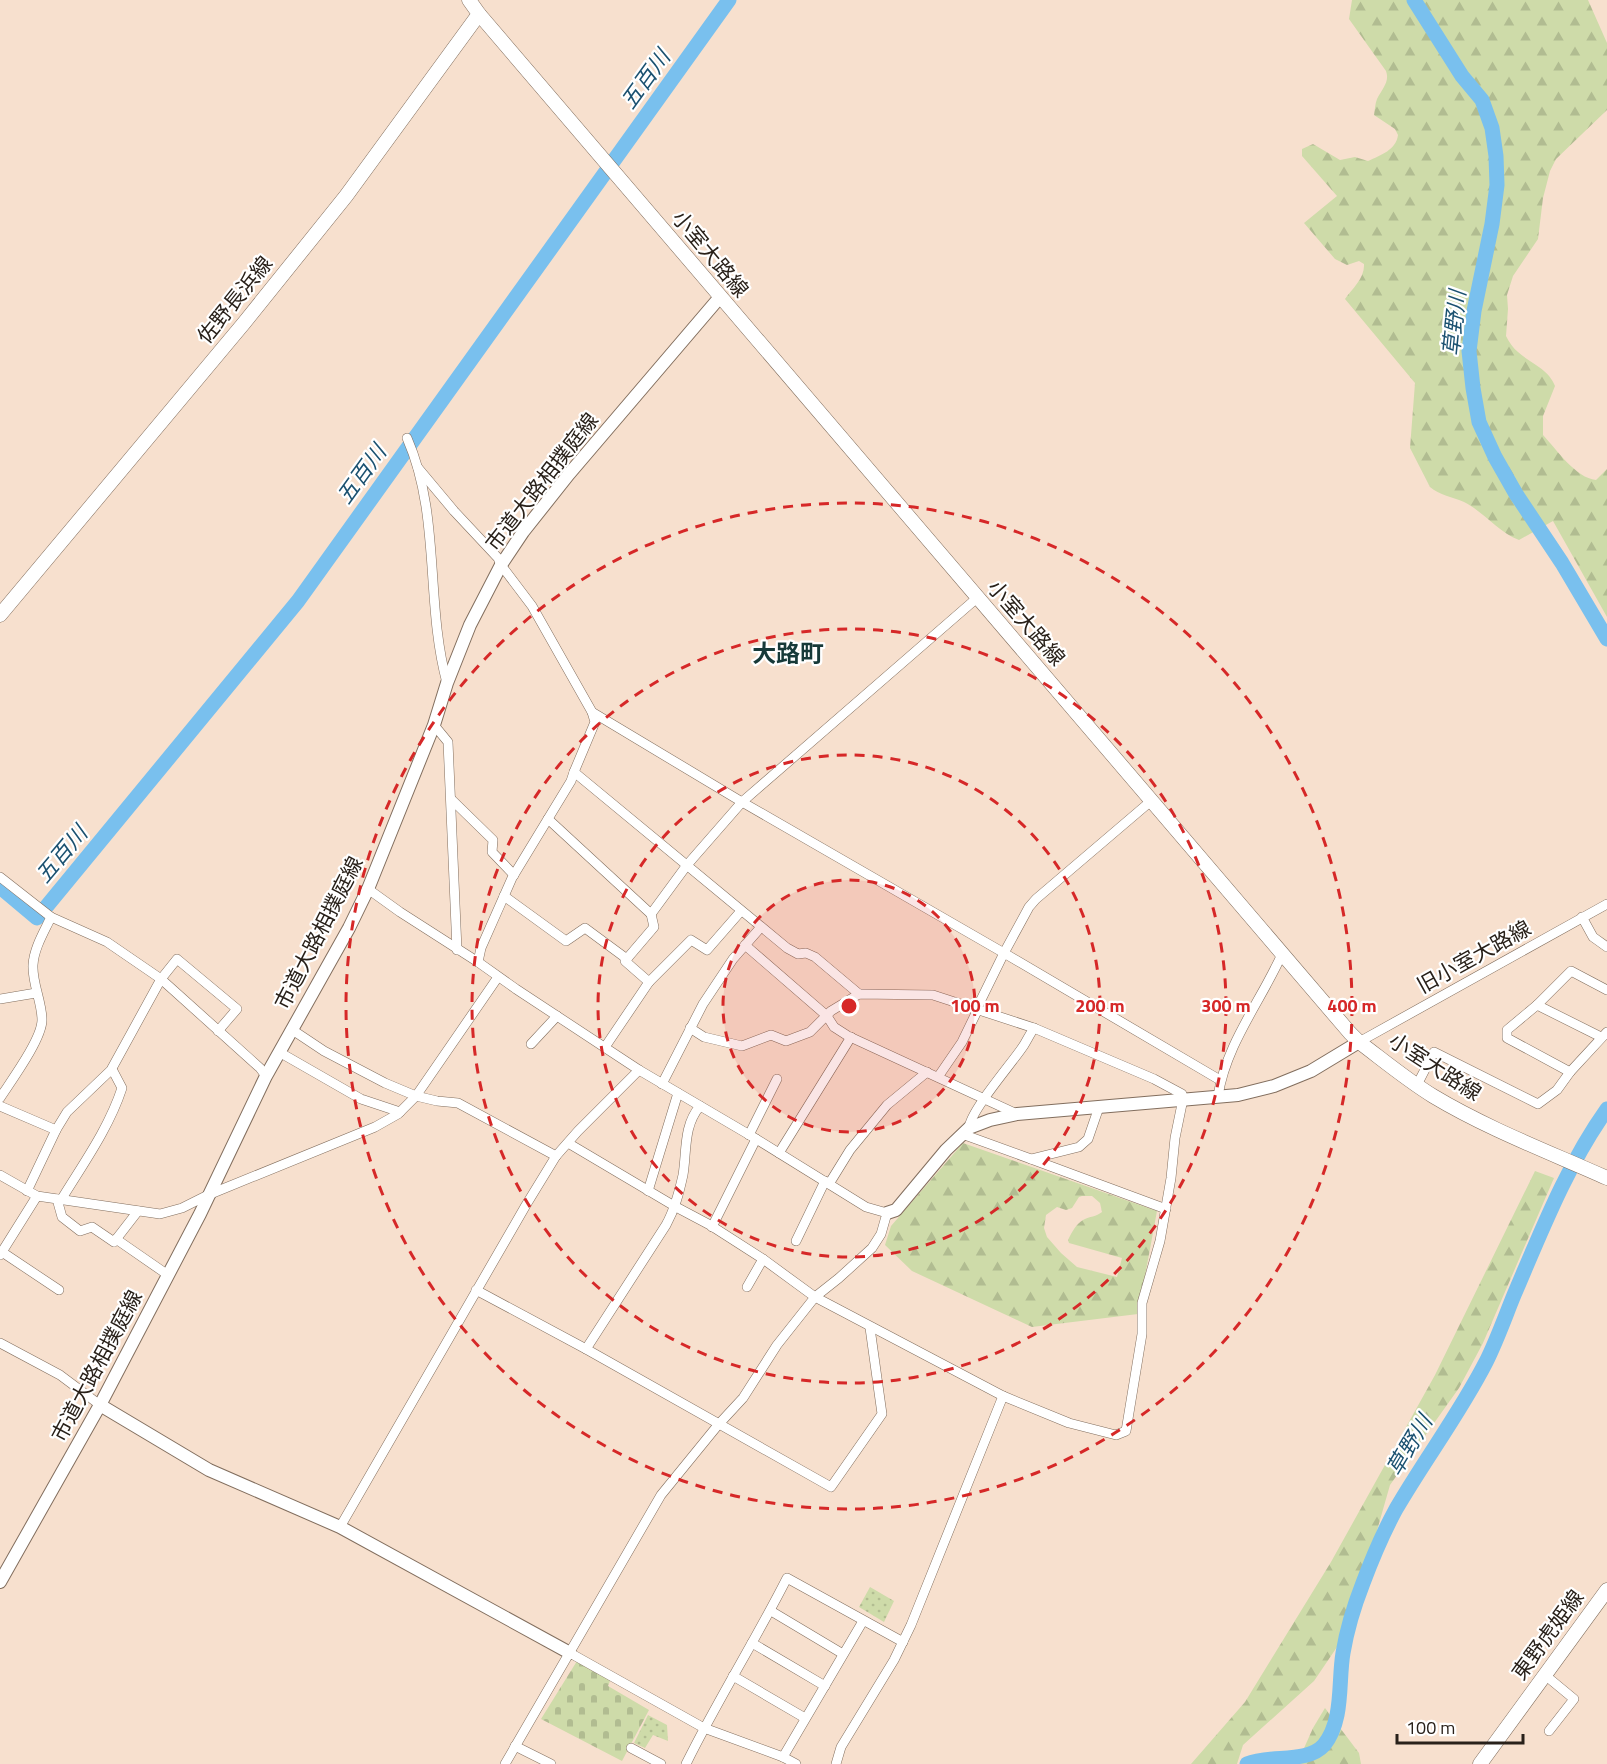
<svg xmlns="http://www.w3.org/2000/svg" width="1607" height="1764" viewBox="0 0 1607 1764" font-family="'Titillium Web','Noto Sans JP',sans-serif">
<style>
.forest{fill:url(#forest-firs);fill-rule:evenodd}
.cemetery{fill:url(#cemetery-stones)}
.park{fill:url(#park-dots)}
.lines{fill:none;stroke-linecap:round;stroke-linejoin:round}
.river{stroke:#79c0ee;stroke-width:15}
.minor-casing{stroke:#826e5e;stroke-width:10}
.tertiary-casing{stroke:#826e5e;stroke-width:14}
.secondary-casing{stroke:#826e5e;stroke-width:15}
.minor{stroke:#fff;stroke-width:9}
.tertiary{stroke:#fff;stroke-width:12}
.secondary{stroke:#fff;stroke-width:14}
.ring{fill:none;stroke:#d62828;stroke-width:3;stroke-dasharray:10 8}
.labels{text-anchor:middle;stroke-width:4.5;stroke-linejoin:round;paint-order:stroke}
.street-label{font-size:21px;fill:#29211a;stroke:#fff}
.water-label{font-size:22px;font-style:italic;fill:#1b5170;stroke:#fff}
.quarter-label{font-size:24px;font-weight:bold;fill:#173a39;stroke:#fff}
.centre{fill:#d62828;stroke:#fff;stroke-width:3}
.ring-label{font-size:18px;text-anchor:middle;font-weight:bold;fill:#d62828;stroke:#fff;stroke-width:4.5;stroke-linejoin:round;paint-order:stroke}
</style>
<defs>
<pattern id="forest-firs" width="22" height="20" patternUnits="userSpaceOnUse" patternTransform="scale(1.5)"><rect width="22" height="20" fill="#cedba9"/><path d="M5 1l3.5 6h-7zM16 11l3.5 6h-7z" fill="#b1bc91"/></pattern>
<pattern id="cemetery-stones" width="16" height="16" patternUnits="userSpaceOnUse" patternTransform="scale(1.5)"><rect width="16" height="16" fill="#cedba9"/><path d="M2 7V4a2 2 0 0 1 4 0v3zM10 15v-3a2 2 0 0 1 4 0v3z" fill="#b1bc91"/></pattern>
<pattern id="park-dots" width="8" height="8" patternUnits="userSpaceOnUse" patternTransform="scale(1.5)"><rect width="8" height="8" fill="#cedba9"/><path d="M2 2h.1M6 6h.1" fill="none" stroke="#b1bc91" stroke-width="1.8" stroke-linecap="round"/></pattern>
</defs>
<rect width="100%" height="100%" fill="#f7e0ce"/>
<!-- forest -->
<g class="forest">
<path d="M1352,0H1588L1607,43V110L1556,159L1550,171L1543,198L1538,239L1513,276L1507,295L1508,309L1506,336C1509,342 1513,348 1518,352C1531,364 1548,368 1555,386L1543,416V435C1557,450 1576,478 1596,480L1607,469V617L1553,521L1519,540C1498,532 1484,512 1464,502C1453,497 1439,495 1430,487L1410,448L1415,383L1345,299C1352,289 1365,278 1364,264L1359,261L1347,265L1335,259L1304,223L1337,196L1302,156V149L1313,144L1340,160L1355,157L1368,161C1381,155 1396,150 1398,135L1395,129L1374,115C1375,109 1375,104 1377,99C1382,89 1390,82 1386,71L1349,19Z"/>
<path d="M963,1143L1157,1211L1138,1314L1032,1327L912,1271L885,1245L891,1226ZM1082,1196H1092L1100,1203L1102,1212C1096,1217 1090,1216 1083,1220C1076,1224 1072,1232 1068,1240L1069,1243L1122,1258L1117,1277L1077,1267L1061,1253L1047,1237L1044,1228L1046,1215L1057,1207L1066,1210L1072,1208L1079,1197Z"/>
<polygon points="1535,1171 1554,1178 1483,1343 1459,1388 1390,1485 1374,1541 1356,1619 1314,1681 1243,1745 1237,1764 1191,1764 1245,1702 1331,1562 1435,1375"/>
<polygon points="1325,1708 1359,1753 1361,1764 1297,1764 1313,1728"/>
</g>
<!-- cemetery -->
<polygon class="cemetery" points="577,1661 612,1676 608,1686 649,1710 622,1761 541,1719"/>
<!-- park -->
<g class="park">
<polygon points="870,1587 894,1601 884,1622 859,1607"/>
<polygon points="648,1715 667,1725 668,1741 653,1735 645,1748 634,1743"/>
</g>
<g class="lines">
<!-- river -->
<g class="river">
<polyline points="1414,0 1462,76 1482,100 1492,128 1496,156 1497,185 1492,224 1474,311 1469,351 1473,388 1479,422 1495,457 1516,494 1562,563 1607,639"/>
<polyline points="0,887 37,918 298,601 729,0"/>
<path d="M1247,1764C1271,1754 1307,1764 1324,1745C1344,1720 1338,1682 1343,1653C1347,1629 1354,1606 1363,1583C1372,1559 1384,1531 1396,1509C1425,1459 1460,1413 1486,1362C1497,1340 1505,1317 1514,1295C1541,1232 1567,1165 1607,1109"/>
</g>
<!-- minor casing -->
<g class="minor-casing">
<g id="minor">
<path d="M407,438C441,515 425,603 447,683"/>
<polyline points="418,468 454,511 498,558 501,565 532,606 592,712 595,722 574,772 571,781 512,878 481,948 478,962"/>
<polyline points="592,712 742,802 1004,953 976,1010"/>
<polyline points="434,725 448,742 457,950"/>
<polyline points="574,772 787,948 798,954 806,953 815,957 859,994"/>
<polyline points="451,799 493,840 492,852 514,875"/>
<polyline points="1151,801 1036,899 1029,907 1004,953 1220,1080"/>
<polyline points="548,819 651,914 654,927 625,961 649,982 605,1047"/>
<polyline points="0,877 51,917 107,942 161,979 260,1068 266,1076"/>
<polyline points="368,889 400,912 478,962 516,989 639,1070 753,1137 866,1207 887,1213 881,1234 872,1248 839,1278 815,1297 777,1345 743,1398 718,1425 661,1495 505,1764"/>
<polyline points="504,896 566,941 585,928 627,959"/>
<polyline points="651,914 687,865 742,802 977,598"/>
<polyline points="1582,917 1593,937 1607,947"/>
<polyline points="745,945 827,1016 834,1027 848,1036 1017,1114"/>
<polyline points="649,982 691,940 707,950 741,911"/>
<polyline points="0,999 36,993"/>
<polyline points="1537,1005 1601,1037"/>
<polyline points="690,1028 704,1037 742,1046 771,1035 786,1041 810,1032 831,1011 859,994 933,995 1034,1028 1154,1079 1182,1094 1183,1099 1175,1138 1171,1178 1160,1241 1142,1303 1142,1334 1126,1431 1116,1435 1069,1423 1003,1396 911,1625 894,1660 841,1747 836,1764"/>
<polyline points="291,1029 324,1051 385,1083 416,1096 437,1101 458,1103 556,1156"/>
<polyline points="1359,1042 1607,904"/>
<polyline points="531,1044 557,1016"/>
<polyline points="279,1052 361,1099 400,1112"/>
<polyline points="1570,1072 1507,1038 1507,1030 1537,1005 1571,971 1607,990"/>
<polyline points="938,1077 962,1042 978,1009"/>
<polyline points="662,1084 703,1004 733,959 761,927"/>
<polyline points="1417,1085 1434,1052 1538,1104 1557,1090 1570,1072 1607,1032"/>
<path d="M1218,1096C1226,1044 1261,1001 1282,954"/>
<path d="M0,1098C11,1081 42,1039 42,1020C42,1002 32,983 33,965C34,948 44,932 51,917"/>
<polyline points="0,1106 56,1130"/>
<path d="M969,1128C970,1111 1013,1062 1024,1045C1027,1040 1030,1034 1034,1028"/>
<polyline points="962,1134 1031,1159 1079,1147 1088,1139 1099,1107"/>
<polyline points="749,1135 777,1079"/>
<polyline points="568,1143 676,1207 710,1225 763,1259 815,1297 1003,1396"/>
<polyline points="779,1153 851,1037"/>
<polyline points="1031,1159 1166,1209"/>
<polyline points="0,1175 37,1196 160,1214 182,1208 208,1195 375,1127 398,1114 416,1096 498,977"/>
<polyline points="829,1184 850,1150 887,1105 927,1072"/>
<polyline points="27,1191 56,1130 67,1112 111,1070 161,979 177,959 237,1009 218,1031"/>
<polyline points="648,1191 678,1093"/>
<polyline points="57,1199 62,1217 80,1231 92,1227 114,1242 138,1211"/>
<path d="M61,1200C83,1164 109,1128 122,1088L112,1069"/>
<polyline points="712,1227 756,1139"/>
<polyline points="116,1239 168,1275"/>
<polyline points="796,1241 825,1181"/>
<polyline points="2,1252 59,1290"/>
<polyline points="0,1255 37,1196"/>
<polyline points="747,1287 763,1259"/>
<polyline points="476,1290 586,1349 831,1487 882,1414 870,1328"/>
<polyline points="0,1343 60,1375 100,1405"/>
<path d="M586,1349L666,1225C675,1209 679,1193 683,1175C687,1151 683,1126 700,1106"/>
<polyline points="340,1527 526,1205 556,1156 578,1131 639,1070"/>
<polyline points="771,1611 843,1654"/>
<polyline points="752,1643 825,1686"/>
<polyline points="570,1653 704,1728 783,1757 796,1764"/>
<polyline points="1545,1675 1574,1699 1549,1731"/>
<polyline points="733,1676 805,1718"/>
<polyline points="515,1746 551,1764"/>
<polyline points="631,1748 661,1764"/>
<polyline points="783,1757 863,1621"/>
<path d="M686,1764C717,1701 755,1641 787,1578L903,1642"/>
</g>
</g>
<!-- tertiary casing -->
<g class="tertiary-casing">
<g id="tertiary">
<polyline points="887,1213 896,1210 946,1150 969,1128 990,1120 1017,1114 1238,1095 1274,1086 1311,1071 1359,1042"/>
<polyline points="100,1405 209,1470 340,1527 570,1653"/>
<polyline points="0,1582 100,1405 200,1214 266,1076 349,928 368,889 434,725 447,683 470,625 501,565 523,532 569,474 720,297"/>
</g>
</g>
<!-- secondary casing -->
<g class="secondary-casing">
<g id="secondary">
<path d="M479,14L1350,1033L1359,1042C1383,1060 1407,1080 1433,1096C1488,1129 1549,1152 1607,1178"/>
<polyline points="0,615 244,323 346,196 479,14 469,0"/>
<polyline points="1480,1764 1607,1590"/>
</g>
</g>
<!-- minor -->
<use href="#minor" class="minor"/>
<!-- tertiary -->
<use href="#tertiary" class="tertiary"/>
<!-- secondary -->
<use href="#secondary" class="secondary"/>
</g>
<!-- distance rings -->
<circle cx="849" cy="1006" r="126" fill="#d62828" fill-opacity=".12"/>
<g class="ring">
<circle cx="849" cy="1006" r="126"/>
<circle cx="849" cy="1006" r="251"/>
<circle cx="849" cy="1006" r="377"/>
<circle cx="849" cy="1006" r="503"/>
</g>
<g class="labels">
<!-- street labels -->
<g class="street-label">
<text transform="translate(710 254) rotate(50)" y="7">小室大路線</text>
<text transform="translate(235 300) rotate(-51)" y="7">佐野長浜線</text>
<text transform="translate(542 482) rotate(-52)" y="7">市道大路相撲庭線</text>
<text transform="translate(1026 623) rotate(49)" y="7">小室大路線</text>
<text transform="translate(319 933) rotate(-63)" y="7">市道大路相撲庭線</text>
<text transform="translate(1474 957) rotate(-29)" y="7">旧小室大路線</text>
<text transform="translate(1435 1067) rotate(33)" y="7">小室大路線</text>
<text transform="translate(97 1366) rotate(-62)" y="7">市道大路相撲庭線</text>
<text transform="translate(1548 1635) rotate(-54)" y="7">東野虎姫線</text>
</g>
<!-- water labels -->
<g class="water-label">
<text transform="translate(645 79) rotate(-54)" y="8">五百川</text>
<text transform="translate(1454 323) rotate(-84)" y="8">草野川</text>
<text transform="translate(361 474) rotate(-54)" y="8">五百川</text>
<text transform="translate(61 854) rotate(-50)" y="8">五百川</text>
<text transform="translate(1409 1445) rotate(-59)" y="8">草野川</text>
</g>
<!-- quarter labels -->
<g class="quarter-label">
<text x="788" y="662">大路町</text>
</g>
</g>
<circle cx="849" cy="1006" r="9" class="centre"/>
<g class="ring-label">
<text x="975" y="1012">100 m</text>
<text x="1100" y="1012">200 m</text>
<text x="1226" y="1012">300 m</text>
<text x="1352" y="1012">400 m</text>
</g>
<!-- scale -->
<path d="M1397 1734v9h126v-9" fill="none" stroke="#29211a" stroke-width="3"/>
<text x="1406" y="1734" font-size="18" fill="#29211a" stroke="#ffffff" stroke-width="4.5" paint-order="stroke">100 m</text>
</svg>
